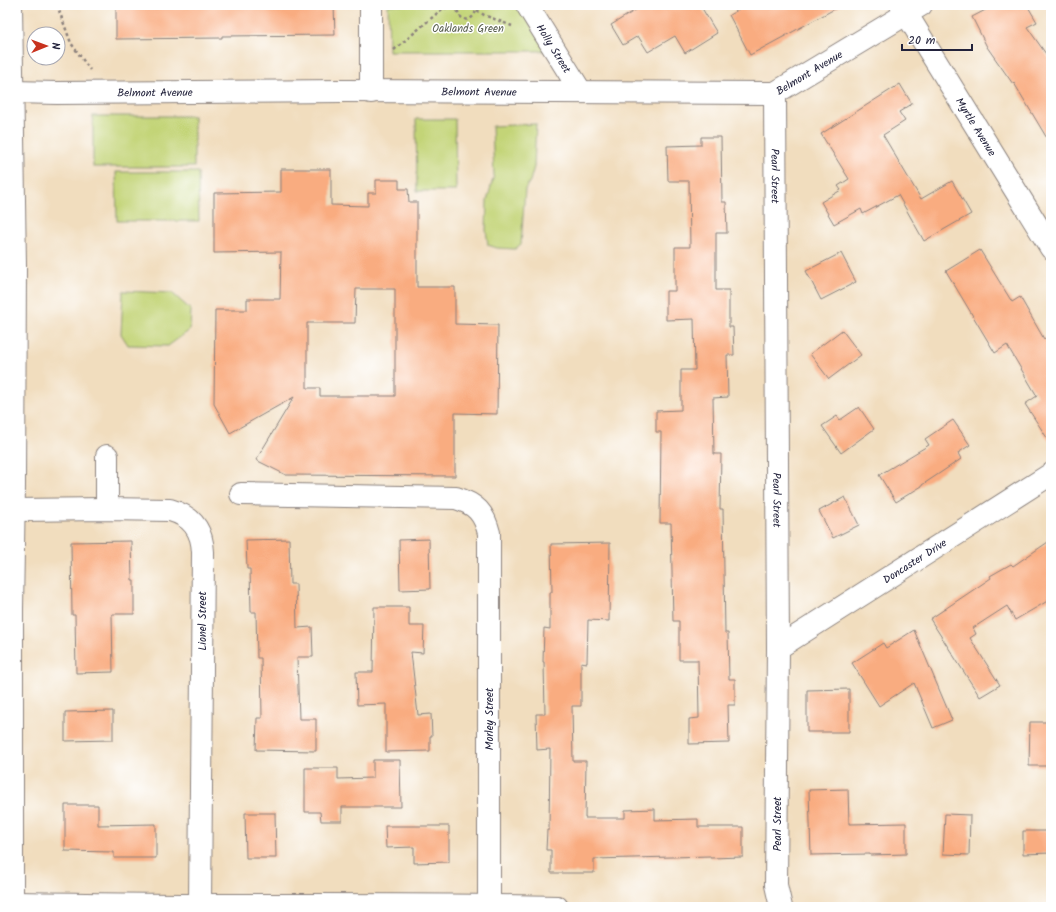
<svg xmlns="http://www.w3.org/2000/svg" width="1056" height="912" viewBox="0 0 1056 912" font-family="Kalam,sans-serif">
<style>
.green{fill:#c3d477;stroke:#727b59}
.building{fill:#f9ac80;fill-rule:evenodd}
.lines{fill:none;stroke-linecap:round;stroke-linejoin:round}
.minor-casing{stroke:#8a807c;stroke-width:24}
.path{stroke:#8a807c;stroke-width:2.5;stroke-dasharray:3 3;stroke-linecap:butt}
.minor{stroke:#fff;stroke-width:22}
.labels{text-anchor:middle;stroke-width:3;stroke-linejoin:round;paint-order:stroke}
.park-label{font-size:11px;fill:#5a6050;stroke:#fff}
.street-label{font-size:11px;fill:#22223b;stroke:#fff}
</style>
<rect width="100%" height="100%" fill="#fff"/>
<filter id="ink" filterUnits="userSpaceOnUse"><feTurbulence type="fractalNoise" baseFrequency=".025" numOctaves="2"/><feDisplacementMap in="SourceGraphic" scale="8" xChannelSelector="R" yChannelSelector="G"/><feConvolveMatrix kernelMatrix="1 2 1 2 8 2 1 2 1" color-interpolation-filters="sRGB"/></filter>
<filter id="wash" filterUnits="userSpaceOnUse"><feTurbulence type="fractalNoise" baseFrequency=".012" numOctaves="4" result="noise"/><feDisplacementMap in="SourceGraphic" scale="16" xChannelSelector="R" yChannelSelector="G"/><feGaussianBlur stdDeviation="0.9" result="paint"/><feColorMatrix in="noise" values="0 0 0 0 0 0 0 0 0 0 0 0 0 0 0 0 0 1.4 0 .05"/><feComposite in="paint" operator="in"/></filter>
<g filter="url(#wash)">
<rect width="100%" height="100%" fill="#f1ddbe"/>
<!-- green -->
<g class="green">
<polygon points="388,5 518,5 547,51 389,51"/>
<rect x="93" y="116" width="101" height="51"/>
<polygon points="416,119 455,119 456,191 417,191"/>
<polygon points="536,124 534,167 530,181 525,189 521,244 515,249 497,248 488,245 486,230 487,201 494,175 492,126"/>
<polygon points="116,172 198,172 199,221 117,221"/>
<polygon points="123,291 172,293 191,310 190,330 168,346 128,345 121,334"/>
</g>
<g id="blocks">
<!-- building -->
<g class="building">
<polygon points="116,5 334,5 335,35 222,36 222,38 116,39"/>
<polygon points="644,5 700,5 717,33 685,53 675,36 648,52 638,36 623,45 611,25"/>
<polygon points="747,5 842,5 750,55 729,15"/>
<polygon points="995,5 1027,5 1037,22 1027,27 1051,61 1051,145 1014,83 1013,84 987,47 972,17"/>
<polygon points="900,84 912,104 899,112 905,121 883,135 921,199 952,181 971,214 924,241 898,195 863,214 861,209 834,224 821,202 841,190 838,186 849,179 821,134"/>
<polygon points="701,137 721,137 722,202 726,202 727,233 716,233 716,290 729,290 729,327 733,327 734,355 727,355 728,397 713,398 714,454 721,454 720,509 723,509 725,633 728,633 729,679 735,679 735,705 728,705 729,743 689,744 689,719 699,718 698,660 679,660 679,621 673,621 671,523 660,523 661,432 656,432 656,411 681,410 681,370 695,370 694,319 666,320 666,291 675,291 675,247 690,247 689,181 668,181 667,146 701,145"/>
<path d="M281,169H331V205L368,206V193H376V180H399V189H408L409,202H417V287H455V324L498,325L497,414L455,413V476L286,475L256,460L294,397L230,433L214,404L215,310H247V299H280L281,252L214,253V193L281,192ZM356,289H395V396H320V388H307V323H355Z"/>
<polygon points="980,250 1012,302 1020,297 1044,339 1051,335 1051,444 1025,404 1037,396 1007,345 995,353 946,271"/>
<polygon points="841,253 856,282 821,300 806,271"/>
<polygon points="842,330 861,355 829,379 810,354"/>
<polygon points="859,407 874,429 841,453 822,426 837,416 840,420"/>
<polygon points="953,420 970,445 958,453 961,459 922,485 922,486 896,502 879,475 929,445 925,439"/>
<polygon points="845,497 859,525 833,538 819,511"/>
<polygon points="289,539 290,584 296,584 297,628 312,627 313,657 297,657 299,719 316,719 316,751 256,750 257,718 262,718 261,658 257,658 256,612 251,612 250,569 247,569 246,540"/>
<polygon points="429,539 430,589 400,590 399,540"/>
<polygon points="1051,540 1051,599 1015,620 1007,606 973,628 976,634 970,638 1000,685 980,697 930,619 991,578 990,576 1011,564 1013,566"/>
<polygon points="131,541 132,580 134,580 134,614 112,614 113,672 76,673 75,615 72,615 71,542"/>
<polygon points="610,543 609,621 588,620 587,663 581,662 581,706 572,706 573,761 586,761 585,818 625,818 625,810 655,809 655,820 698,819 698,827 743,827 743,857 710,858 710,856 594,859 594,873 551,873 551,850 546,850 547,830 549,830 550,749 537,750 536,714 545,714 544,662 543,662 544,628 550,629 550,592 552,592 551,544"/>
<polygon points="374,607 409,607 409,626 424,626 423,653 411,652 418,715 431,714 432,736 430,736 430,751 386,752 386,704 357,705 356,672 373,672"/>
<polygon points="914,630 952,720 933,728 914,683 879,706 852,663 883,643 886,648"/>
<polygon points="849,689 849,732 807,732 807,690"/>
<polygon points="113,711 113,740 65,741 65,712"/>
<polygon points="1030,722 1051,722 1051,766 1029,766"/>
<polygon points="373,760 400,760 401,807 342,807 342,821 321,821 320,812 305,812 305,768 338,768 338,779 373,778"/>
<polygon points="848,789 849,824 906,823 906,854 870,855 870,854 811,855 809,790"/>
<polygon points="65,805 98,805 98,825 156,824 156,858 114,858 114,852 65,851"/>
<polygon points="245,813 275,813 276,858 246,858"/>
<polygon points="945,814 970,815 969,855 943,854"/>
<polygon points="385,826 449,826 449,862 414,863 414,847 386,848"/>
<polygon points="1023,831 1051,831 1051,853 1023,854"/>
</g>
</g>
</g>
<g filter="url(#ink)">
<use href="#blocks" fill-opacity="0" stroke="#8a807c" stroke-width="1"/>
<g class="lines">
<!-- minor casing -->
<g class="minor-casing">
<g id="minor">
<polyline points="11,5 15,266 14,486 12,609 12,907"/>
<polyline points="371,5 371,92"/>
<path id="s1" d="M527,5L581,92"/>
<path id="s2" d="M901,5L1051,248"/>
<path id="s3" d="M12,92L57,93L344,91L775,93L921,5"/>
<path id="s4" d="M775,93L778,648L776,885L781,907"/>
<polyline points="107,456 107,509"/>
<path d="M241,494L456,498C476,504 484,513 489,533V905"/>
<path d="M14,510L107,509L170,510C191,516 202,529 203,552L200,905"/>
<path id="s5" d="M778,648L1051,474"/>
<path d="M12,903C75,904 137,905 200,905C319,905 438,904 557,907"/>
</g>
</g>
<!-- path -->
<g class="path">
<polyline points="57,5 71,43 90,70"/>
<polyline points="439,5 441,10"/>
<path d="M459,5L457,9C457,10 459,15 460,16C466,24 478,17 476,5"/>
<polyline points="477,10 484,15 512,26"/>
<polyline points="394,50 441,10 454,5"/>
</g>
<!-- minor -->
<use href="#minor" class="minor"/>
</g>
</g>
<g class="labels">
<!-- park labels -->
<g class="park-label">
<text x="468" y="32">Oaklands Green</text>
</g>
<!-- street labels -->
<g class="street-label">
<text dy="4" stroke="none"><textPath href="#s1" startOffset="51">Holly Street</textPath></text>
<text dy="4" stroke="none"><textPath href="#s3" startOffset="803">Belmont Avenue</textPath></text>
<text dy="4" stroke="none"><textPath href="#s3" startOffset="467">Belmont Avenue</textPath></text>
<text dy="4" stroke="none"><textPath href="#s3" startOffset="143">Belmont Avenue</textPath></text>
<text dy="4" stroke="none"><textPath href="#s2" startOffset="143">Myrtle Avenue</textPath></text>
<text dy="4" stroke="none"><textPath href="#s4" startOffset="83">Pearl Street</textPath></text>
<text dy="4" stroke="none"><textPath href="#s4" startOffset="407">Pearl Street</textPath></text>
<text dy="4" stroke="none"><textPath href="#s5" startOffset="162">Doncaster Drive</textPath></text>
<text transform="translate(202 621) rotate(-90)" y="4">Lionel Street</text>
<text transform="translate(489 719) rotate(-90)" y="4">Morley Street</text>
<text transform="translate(777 824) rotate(-90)" y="4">Pearl Street</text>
</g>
</g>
<!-- margin -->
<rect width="1056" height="912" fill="none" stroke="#fff" stroke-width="20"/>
<!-- north arrow -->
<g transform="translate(46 46) rotate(89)"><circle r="19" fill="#ffffff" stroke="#a7a7b1"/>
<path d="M0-3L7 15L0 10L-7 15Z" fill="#c8321e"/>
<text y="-6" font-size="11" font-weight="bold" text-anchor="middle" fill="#22223b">N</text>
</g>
<!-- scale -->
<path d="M902 44v6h70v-6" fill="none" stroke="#22223b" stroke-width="2"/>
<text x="908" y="44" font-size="12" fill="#22223b" stroke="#ffffff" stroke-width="3" paint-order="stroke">20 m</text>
</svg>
